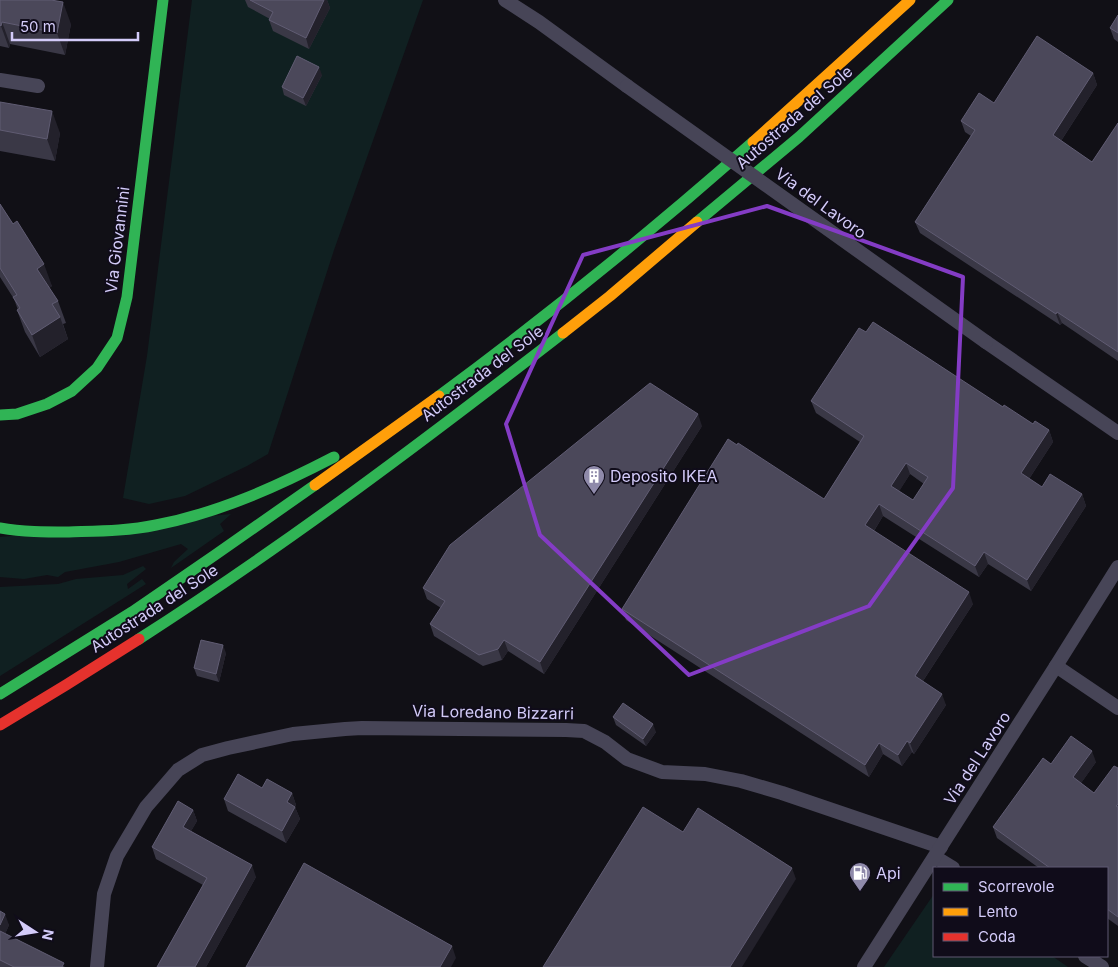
<svg xmlns="http://www.w3.org/2000/svg" width="1118" height="967" viewBox="0 0 1118 967" font-family="Inter,sans-serif">
<style>
.green{fill:#102021}
.lines{fill:none;stroke-linecap:round;stroke-linejoin:round}
.street{stroke:#474557;stroke-width:14}
.fast{stroke:#30b455;stroke-width:11}
.slow{stroke:#ff9f0a;stroke-width:11}
.jam{stroke:#e5322d;stroke-width:11}
.street-bridge{stroke:#474557;stroke-width:14}
.wall{fill:#3a3846;fill-rule:evenodd}
.shaded-wall{fill:#23212b}
.building{fill:#4b485a;stroke:#605c73;fill-rule:evenodd}
.marked{fill:none;stroke:#843cc5;stroke-width:4;stroke-linejoin:round}
.labels{text-anchor:middle;stroke-width:4;stroke-linejoin:round;paint-order:stroke}
.street-label{font-size:16px;fill:#d3cbf9;stroke:#100c1a}
.poi-label{font-size:16px;fill:#d3cbf9;stroke:#100c1a;text-anchor:start}
</style>
<rect width="100%" height="100%" fill="#111016"/>
<!-- green -->
<g class="green">
<polygon points="192,0 423,0 334,250 268,454 247,466 185,496 149,504 123,498 147,356"/>
<polygon points="231,514 220,524 224,531 171,568 174,562 188,549 181,544 119,562 65,572 58,577 47,575 24,579 0,577 0,537"/>
<polygon points="143,566 146,569 127,584 128,589 142,579 146,584 0,676 0,587 58,584 76,579 123,575"/>
<polygon points="934,894 934,956 1052,956 1068,967 884,967"/>
</g>
<g class="lines">
<!-- street -->
<g class="street">
<polyline points="505,0 539,22 627,86"/>
<polyline points="0,80 38,86"/>
<polyline points="986,342 1118,433"/>
<polyline points="1056,666 1118,708"/>
<polyline points="935,857 953,868"/>
<polyline points="1085,956 1102,967"/>
<polyline points="97,967 104,894 117,856 146,807 178,770 202,755 228,748 293,734 345,729 362,728 566,730 584,731 605,742 627,759 662,772 705,774 741,781 782,793 941,847"/>
<polyline points="864,967 1056,666 1118,567"/>
</g>
<!-- fast -->
<g class="fast">
<polyline points="697,222 799,137 948,0"/>
<path d="M439,396C547,316 652,231 753,142"/>
<polyline points="0,415 17,414 47,404 72,391 97,368 117,338 127,297 163,0"/>
<path d="M0,528C23,532 45,532 69,532C98,531 127,531 156,525C219,513 278,486 334,457"/>
<path d="M139,639C286,545 425,440 563,333"/>
<polyline points="0,694 132,612 215,555 315,485"/>
</g>
<!-- slow -->
<g class="slow">
<polyline points="753,142 910,0"/>
<polyline points="563,333 610,296 697,222"/>
<polyline points="315,485 439,396"/>
</g>
<!-- jam -->
<polyline class="jam" points="0,725 66,685 139,639"/>
<!-- street-bridge -->
<polyline class="street-bridge" points="627,86 986,342"/>
</g>
<!-- wall -->
<g class="wall">
<polygon points="0,0 71,24 65,55 10,44 9,48 0,46"/>
<polygon points="245,0 327,0 330,8 309,49 273,31 269,20 270,19 248,7"/>
<polygon points="1118,15 1118,42 1114,39 1110,28"/>
<polygon points="1093,73 1097,85 1061,141 1092,162 1118,123 1118,361 1062,323 1060,325 920,233 915,222 971,136 965,132 961,121 994,103"/>
<polygon points="322,75 306,106 284,95 282,87"/>
<polygon points="0,102 60,133 55,161 0,151"/>
<polygon points="0,204 52,286 49,288 58,301 66,323 63,324 68,339 40,357 25,332 17,310 18,310 14,299 0,277"/>
<path d="M866,332L1003,407L1033,424L1049,430L1053,442L1029,479L1042,487L1082,494L1086,506L1031,591L988,564L979,577L883,516L874,531L973,604L923,681L946,705L914,754L912,752L902,766L883,754L869,777L626,620L622,609L737,445L824,499L860,442L816,413L811,401ZM910,474L924,484L913,500L899,491Z"/>
<polygon points="702,426 544,674 508,651 502,660 483,666 434,636 430,624 441,608 427,599 423,588"/>
<polygon points="226,653 219,682 197,676 194,668"/>
<polygon points="613,717 656,732 646,746 616,725"/>
<polygon points="1096,762 1081,783 1094,793 1118,768 1118,926 1107,918 1107,868 1039,868 997,838 993,827 1051,764"/>
<polygon points="262,788 292,793 296,805 295,807 300,819 286,843 228,811 224,799"/>
<polygon points="193,810 197,821 191,831 256,877 206,967 157,967 203,885 156,859 152,847"/>
<polygon points="0,911 9,925 5,934 65,967 0,967"/>
</g>
<!-- shaded-wall -->
<g class="shaded-wall">
<polygon points="324,0 327,0 330,8 309,49 306,38"/>
<polygon points="63,2 71,24 65,55 57,33"/>
<polygon points="2,22 10,44 9,48 1,26"/>
<polygon points="319,67 322,75 306,106 303,98"/>
<polygon points="1093,73 1097,85 1057,147 1053,135"/>
<polygon points="52,111 60,133 55,161 47,139"/>
<polygon points="44,264 52,286 45,291 37,269"/>
<polygon points="1057,312 1062,323 1060,325 1056,314"/>
<polygon points="60,317 68,339 40,357 32,335"/>
<polygon points="698,414 702,426 544,674 540,662"/>
<polygon points="1049,430 1053,442 1025,485 1021,473"/>
<polygon points="906,463 910,474 895,498 891,486"/>
<polygon points="1082,494 1086,506 1031,591 1027,580"/>
<polygon points="879,504 883,516 870,537 865,525"/>
<polygon points="984,552 988,564 979,577 975,566"/>
<polygon points="969,592 973,604 919,687 915,676"/>
<polygon points="504,640 508,651 502,660 498,649"/>
<polygon points="223,645 226,653 219,682 216,674"/>
<polygon points="942,694 946,705 914,754 910,743"/>
<polygon points="653,724 656,732 646,746 643,739"/>
<polygon points="907,741 912,752 902,766 898,755"/>
<polygon points="879,743 883,754 869,777 865,765"/>
<polygon points="1092,751 1096,762 1077,789 1073,777"/>
<polygon points="292,793 296,805 291,814 287,802"/>
<polygon points="295,807 300,819 286,843 282,831"/>
<polygon points="193,810 197,821 187,838 183,827"/>
<polygon points="252,865 256,877 206,967 195,967"/>
<polygon points="792,868 796,879 742,967 730,967"/>
<polygon points="5,914 9,925 2,941 0,936 0,925"/>
<polygon points="452,946 456,958 451,967 440,967"/>
</g>
<!-- building -->
<g class="building">
<polygon points="0,0 51,0 63,2 57,33 2,22 1,26 0,25"/>
<polygon points="250,0 324,0 306,38 269,20 273,12"/>
<polygon points="1118,15 1118,33 1110,28"/>
<polygon points="1037,36 1093,73 1053,135 1092,162 1118,123 1118,352 1057,312 1056,314 915,222 975,130 961,121 979,93 994,103"/>
<polygon points="297,56 319,67 303,98 282,87"/>
<polygon points="0,102 52,111 47,139 0,130"/>
<polygon points="0,204 13,224 17,221 44,264 37,269 58,301 52,304 60,317 32,335 17,310 20,308 13,297 17,295 0,268"/>
<path d="M873,322L1003,407L1004,405L1033,424L1035,421L1049,430L1021,473L1042,487L1050,474L1082,494L1027,580L984,552L975,566L879,504L865,525L969,592L915,676L942,694L910,743L907,741L898,755L879,743L865,765L622,609L728,439L737,445L738,443L824,499L864,436L811,401L859,328L866,332ZM906,463L928,477L913,500L891,486Z"/>
<polygon points="650,383 698,414 540,662 504,640 498,649 479,655 430,624 445,601 423,588 450,545"/>
<polygon points="201,640 223,645 216,674 194,668"/>
<polygon points="623,703 653,724 643,739 613,717"/>
<polygon points="1071,736 1092,751 1073,777 1094,793 1114,766 1118,768 1118,804 1116,806 1118,807 1118,917 1107,909 1107,868 1050,868 993,827 1043,758 1051,764"/>
<polygon points="238,774 262,788 267,779 292,793 287,802 295,807 282,831 224,799"/>
<polygon points="178,801 193,810 183,827 252,865 195,967 157,967 207,878 152,847"/>
<polygon points="643,807 683,832 698,808 792,868 730,967 543,967"/>
<polygon points="304,863 452,946 440,967 246,967"/>
<polygon points="0,911 5,914 0,925"/>
<polygon points="0,931 64,963 62,967 14,967 0,960"/>
</g>
<!-- marked area -->
<path class="marked" d="M767,206L963,277L953,488L869,606L689,675L540,535L506,424L583,255Z"/>
<!-- icons -->
<defs>
<g id="building-pin" transform="scale(1.125)"><path d="M0 17L-7.5 6A9.5 9.5 0 1 1 7.5 6Z" fill="#8f8aaa" stroke="#100c1a"/><path d="M-4-6H4V6H1V3H-1V6H-4ZM-2.5-4.3h1.7v1.8h-1.7ZM.8-4.3h1.7v1.8H.8ZM-2.5-1h1.7V.8h-1.7ZM.8-1h1.7V.8H.8Z" fill="#fff"/></g>
<g id="fuel-pin" transform="scale(1.125)"><path d="M0 17L-7.5 6A9.5 9.5 0 1 1 7.5 6Z" fill="#8f8aaa" stroke="#100c1a"/><path d="M-5.5-6h7V0h2V4h1.3V-2.5L3-4.5l.8-.8L6-3V5H2.5V1h-1V6h-7ZM-4.2-4.7v3.2H.2V-4.7Z" fill="#fff"/></g>
</defs>
<g fill-rule="evenodd">
<use href="#building-pin" x="594" y="476"/>
<use href="#fuel-pin" x="860" y="873"/>
</g>
<g class="labels">
<!-- street labels -->
<g class="street-label">
<text transform="translate(794 117) rotate(-41)" y="6">Autostrada del Sole</text>
<text transform="translate(821 203) rotate(36)" y="6">Via del Lavoro</text>
<text transform="translate(117 240) rotate(-83)" y="6">Via Giovannini</text>
<text transform="translate(482 373) rotate(-37)" y="6">Autostrada del Sole</text>
<text transform="translate(154 608) rotate(-33)" y="6">Autostrada del Sole</text>
<text transform="translate(493 712) rotate(1)" y="6">Via Loredano Bizzarri</text>
<text transform="translate(977 758) rotate(-57)" y="6">Via del Lavoro</text>
</g>
<!-- poi labels -->
<g class="poi-label">
<text x="610" y="482">Deposito IKEA</text>
<text x="876" y="879">Api</text>
</g>
</g>
<!-- legend -->
<rect x="933" y="867" width="175" height="90" fill="#100c1a" stroke="#5e5873"/>
<rect x="943" y="883" width="25" height="8" fill="#30b455" stroke="#5e5873"/>
<text x="978" y="892" font-size="15" fill="#d3cbf9">Scorrevole</text>
<rect x="943" y="908" width="25" height="8" fill="#ff9f0a" stroke="#5e5873"/>
<text x="978" y="917" font-size="15" fill="#d3cbf9">Lento</text>
<rect x="943" y="933" width="25" height="8" fill="#e5322d" stroke="#5e5873"/>
<text x="978" y="942" font-size="15" fill="#d3cbf9">Coda</text>
<!-- north arrow -->
<g transform="translate(35 932) rotate(102)" stroke="#100c1a" stroke-width="4" paint-order="stroke">
<path d="M0-4L9 19L0 12L-9 19Z" fill="#d3cbf9"/>
<text y="-8" font-size="14" font-weight="bold" text-anchor="middle" fill="#d3cbf9">N</text>
</g>
<!-- scale -->
<path d="M12 32v8h126v-8" fill="none" stroke="#d3cbf9" stroke-width="2.5"/>
<text x="20" y="32" font-size="15" fill="#d3cbf9" stroke="#100c1a" stroke-width="4" paint-order="stroke">50 m</text>
</svg>
